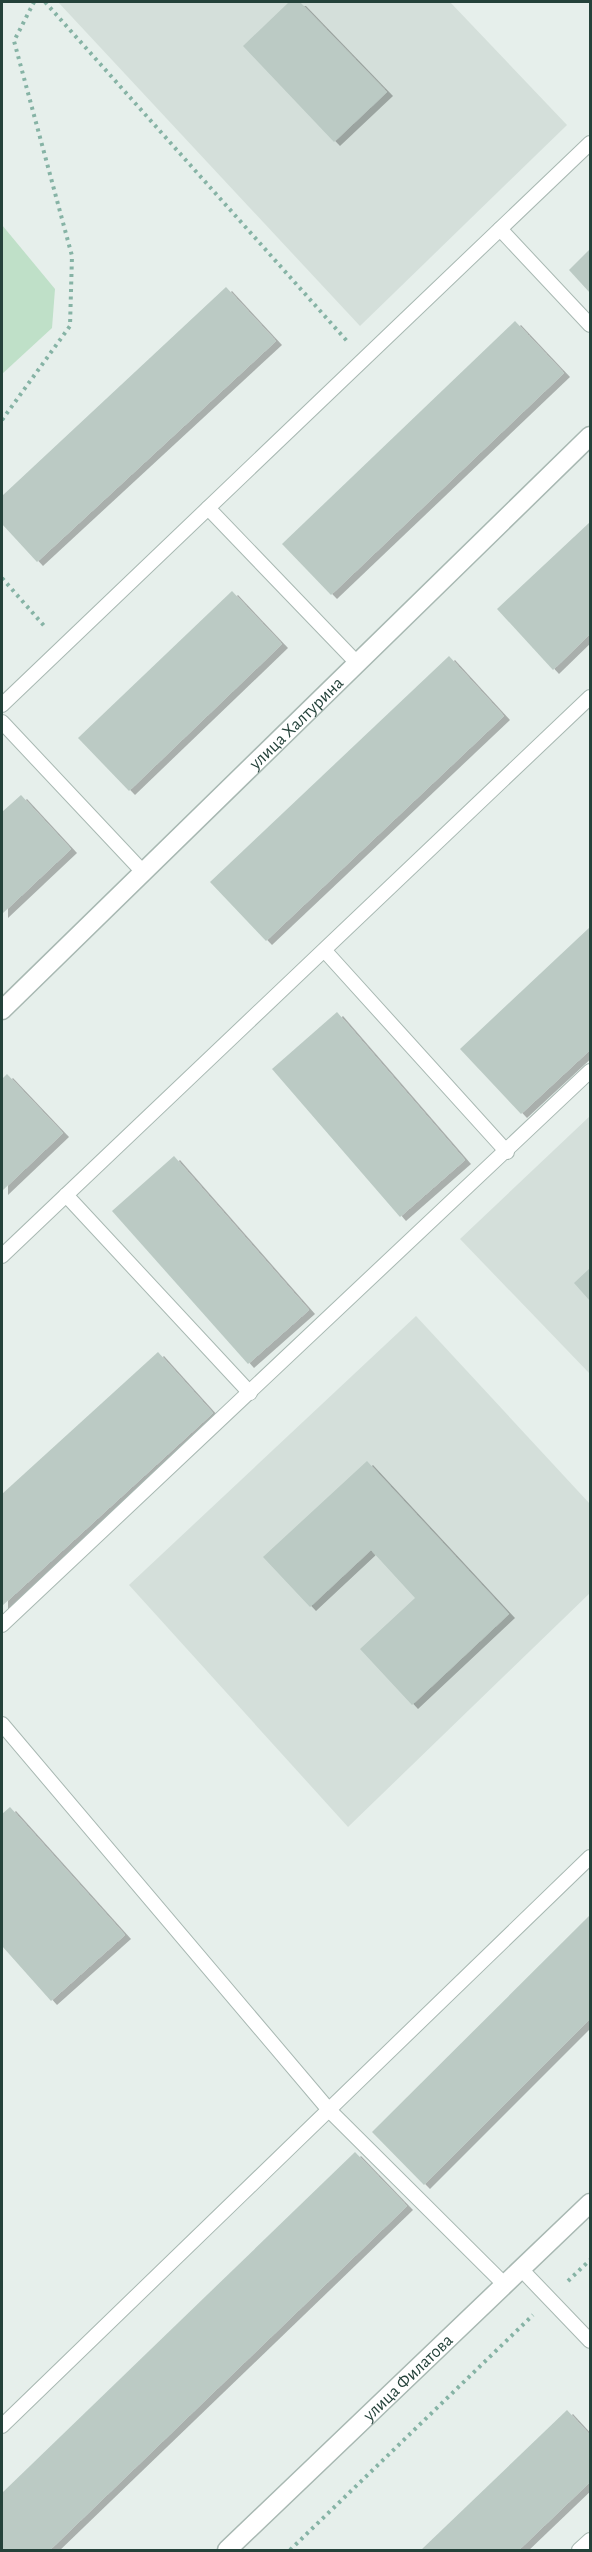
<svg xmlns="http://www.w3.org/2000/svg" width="592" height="2552" viewBox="0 0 592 2552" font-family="'Alegreya Sans',sans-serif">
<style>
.built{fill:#d4dfda}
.green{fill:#bfe0c8}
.building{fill:#bbcac4;filter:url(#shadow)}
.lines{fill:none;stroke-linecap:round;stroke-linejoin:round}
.service-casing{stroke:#a8b8b2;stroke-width:16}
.minor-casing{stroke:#a8b8b2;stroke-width:21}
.path{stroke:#86b3a5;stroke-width:4;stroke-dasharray:3 4.5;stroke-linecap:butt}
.service{stroke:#fff;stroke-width:14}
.minor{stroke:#fff;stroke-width:18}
.labels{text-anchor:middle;stroke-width:5;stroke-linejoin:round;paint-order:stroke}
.street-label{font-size:18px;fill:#24423a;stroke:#f7fbf9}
</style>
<defs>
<filter id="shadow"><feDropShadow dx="6" dy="4" stdDeviation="0" flood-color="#0004"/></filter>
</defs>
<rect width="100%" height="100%" fill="#e6efeb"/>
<!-- built -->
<g class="built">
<polygon points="58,2 450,2 567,125 360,326"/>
<polygon points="590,1116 590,1374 460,1239"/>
<polygon points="416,1316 590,1504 590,1593 348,1827 129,1585"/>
</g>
<!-- green -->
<polygon class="green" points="2,225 55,289 52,328 2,374"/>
<!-- building -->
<g class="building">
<polygon points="289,2 300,2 387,92 334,142 243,46"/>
<polygon points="590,249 590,293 569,270"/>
<polygon points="226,287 276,341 37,562 2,524 2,496"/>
<polygon points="515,321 564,373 331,595 282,544"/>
<polygon points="590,522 590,634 553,670 497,609"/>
<polygon points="232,591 282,644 129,791 78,738"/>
<polygon points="449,656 504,716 266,941 210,882"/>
<polygon points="21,795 71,849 2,914 2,812"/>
<polygon points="590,927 590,1050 521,1114 460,1049"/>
<polygon points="337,1012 465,1160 400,1217 272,1069"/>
<polygon points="7,1074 63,1133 2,1191 2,1079"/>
<polygon points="174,1156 309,1310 248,1364 112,1211"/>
<polygon points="590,1268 590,1301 574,1283"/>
<polygon points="158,1352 213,1413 2,1606 2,1494"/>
<polygon points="367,1461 509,1614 412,1705 360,1649 415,1598 371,1550 310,1607 263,1557"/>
<polygon points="10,1807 125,1935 51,2001 2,1946 2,1814"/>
<polygon points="590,1915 590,2019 424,2185 372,2132"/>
<polygon points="355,2152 407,2206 50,2550 2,2550 2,2493"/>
<polygon points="567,2410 590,2435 590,2482 519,2550 421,2550"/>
</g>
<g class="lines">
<!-- service casing -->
<g class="service-casing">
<g id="service">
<polyline points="500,229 590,325"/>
<polyline points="208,508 357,663"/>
<polyline points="2,705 590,143"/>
<polyline points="2,722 143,872"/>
<polyline points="325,951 507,1152"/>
<polyline points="66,1195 250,1393"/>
<polyline points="2,1256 590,697"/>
<polyline points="2,1625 590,1071"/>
<polyline points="2,1724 329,2110 505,2285"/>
<polyline points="521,2269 590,2341"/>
<polyline points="2,2426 590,1857"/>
<polyline points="579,2550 590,2540"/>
</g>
</g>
<!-- minor casing -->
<g class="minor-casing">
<g id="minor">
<path id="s1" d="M2,1010L590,436"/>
<path id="s2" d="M227,2550L590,2203"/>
</g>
</g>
<!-- path -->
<g class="path">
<polyline points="45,2 347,341"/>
<polyline points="2,420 70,326 72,256 14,41 34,2"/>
<polyline points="2,578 46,628"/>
<polyline points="568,2281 590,2260"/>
<polyline points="290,2550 533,2315"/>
</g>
<!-- service -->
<use href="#service" class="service"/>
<!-- minor -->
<use href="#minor" class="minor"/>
</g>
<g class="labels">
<!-- street labels -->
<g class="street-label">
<text dy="6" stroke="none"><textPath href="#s1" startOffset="411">улица Халтурина</textPath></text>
<text dy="6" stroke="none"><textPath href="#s2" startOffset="250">улица Филатова</textPath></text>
</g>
</g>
<!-- border -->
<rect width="592" height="2552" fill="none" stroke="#24423a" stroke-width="6"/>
</svg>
